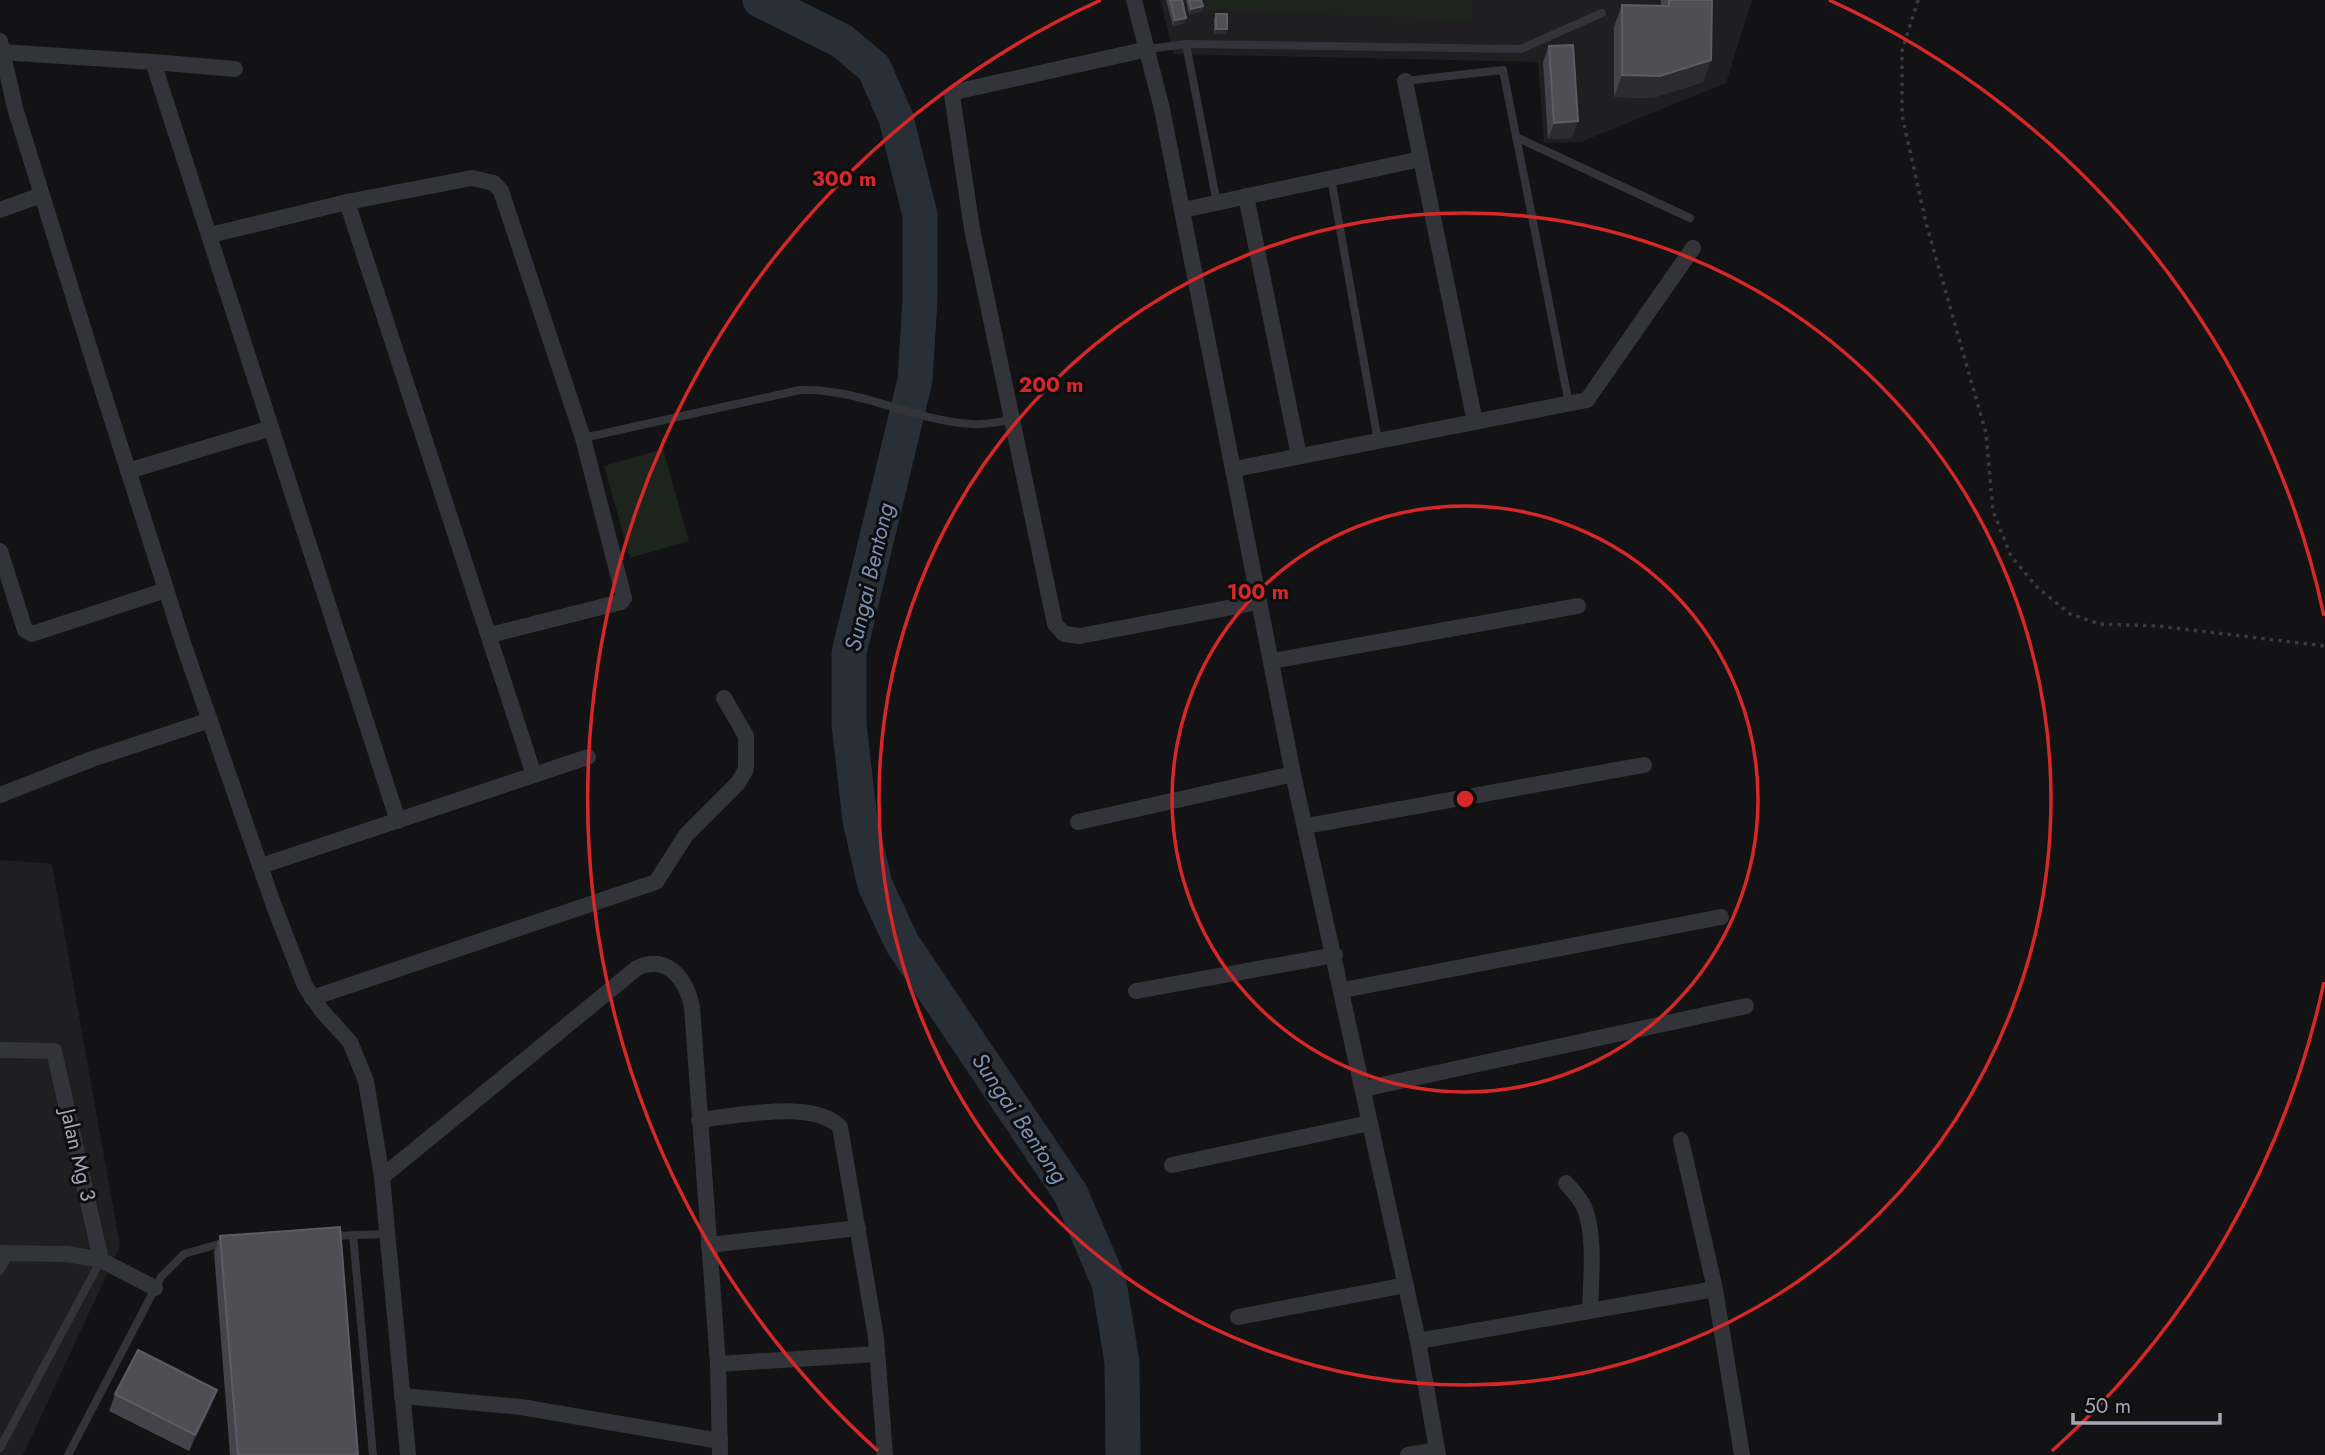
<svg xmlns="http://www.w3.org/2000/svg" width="2325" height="1455" viewBox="0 0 2325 1455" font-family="Jost,sans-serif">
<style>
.built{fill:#1f1e21}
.pitch{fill:#1d241e}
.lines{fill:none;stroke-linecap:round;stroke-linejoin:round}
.river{stroke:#292f37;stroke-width:35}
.path{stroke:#393a40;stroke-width:3.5;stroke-dasharray:3.5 5;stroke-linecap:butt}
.lane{stroke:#333439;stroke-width:8}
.street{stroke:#333439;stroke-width:16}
.wall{fill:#444349}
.shaded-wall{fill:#2c2b2f}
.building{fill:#4f4e55;stroke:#5c5c64;stroke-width:2}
.ring{fill:none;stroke:#d62828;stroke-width:3.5}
.labels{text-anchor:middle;stroke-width:6;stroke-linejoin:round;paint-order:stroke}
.street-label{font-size:21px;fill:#a4a7b4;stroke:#0e0d0f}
.water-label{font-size:23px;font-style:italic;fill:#7a90b0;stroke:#0e0d0f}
.centre{fill:#d62828;stroke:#0e0d0f;stroke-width:3.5}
.ring-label{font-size:21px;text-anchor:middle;font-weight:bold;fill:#d62828;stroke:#0e0d0f;stroke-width:6;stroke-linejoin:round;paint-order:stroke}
</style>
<rect width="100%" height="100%" fill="#131214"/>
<!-- built -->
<g class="built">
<polygon points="1160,0 1752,0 1726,83 1581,142 1544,143 1538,62 1174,54"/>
<polygon points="0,860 52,864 120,1246 23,1455 0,1455"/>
</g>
<!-- pitch -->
<g class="pitch">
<polygon points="1200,0 1471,0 1471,20 1203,10"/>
<polygon points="663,449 689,541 630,558 604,466"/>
</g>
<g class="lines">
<!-- river -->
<polyline class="river" points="760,0 842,41 874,68 896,118 920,215 920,300 915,380 849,653 849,724 860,820 875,885 902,943 1071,1194 1109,1283 1122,1362 1123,1455"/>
<!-- path -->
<polyline class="path" points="1918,0 1902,51 1902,115 1926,223 1986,433 1993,511 2011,556 2037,587 2070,614 2100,624 2158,626 2325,646"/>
<!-- lane -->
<g class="lane">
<polyline points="1186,44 1217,203"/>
<polyline points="1148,49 1186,44 1521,49 1602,13"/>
<polyline points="1405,81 1503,70 1569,404"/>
<polyline points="1516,137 1690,218"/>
<polyline points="1331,178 1378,441"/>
<path d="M583,438L800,390C861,388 913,421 972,424C985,425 998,422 1010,420"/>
<polyline points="353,1235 373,1455"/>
<polyline points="333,1236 387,1234"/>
<polyline points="0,1271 10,1253"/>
<polyline points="0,1448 101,1260"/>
<polyline points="68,1455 161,1277 184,1254 226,1242"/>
</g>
<!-- street -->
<g class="street">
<polyline points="1134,0 1162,109 1293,774 1418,1341 1438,1455"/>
<polyline points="0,41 15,108 99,379 184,646 274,906 305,986 322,1011 350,1042 366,1081 382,1177 408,1455"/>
<polyline points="1148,49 959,91 952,95 972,229 1055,624 1064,634 1080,636 1259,602"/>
<polyline points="1,52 153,62 398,821"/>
<polyline points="153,62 235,69"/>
<polyline points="1405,81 1475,422"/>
<polyline points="1246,196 1299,456"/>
<polyline points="347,202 534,775"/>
<polyline points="0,210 41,195"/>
<polyline points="1183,210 1421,159"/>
<polyline points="210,235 347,202 472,178 494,183 501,191 583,438 624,598 621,602 490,635"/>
<polyline points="1235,469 1587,400 1693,248"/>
<polyline points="128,471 271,428"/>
<polyline points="0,551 25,630 32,634 166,590"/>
<polyline points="1272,661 1578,606"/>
<polyline points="0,795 92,759 210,720"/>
<polyline points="1078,822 1293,774"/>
<polyline points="1306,826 1644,765"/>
<polyline points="261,866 588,757"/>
<polyline points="1343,990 1721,917"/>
<polyline points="1136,991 1335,955"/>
<polyline points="312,998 656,882 686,835 738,783 746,769 746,736 724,698"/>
<polyline points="0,1050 54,1051 101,1260"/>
<polyline points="1363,1089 1746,1006"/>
<path d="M699,1120C737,1116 813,1099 840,1127L876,1337L885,1455"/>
<polyline points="1681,1140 1715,1289 1742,1455"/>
<polyline points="1172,1165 1370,1123"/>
<path d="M382,1177L637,968C667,954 686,978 692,1007L718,1364L720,1455"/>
<path d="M1566,1183C1572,1190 1579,1197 1583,1205C1596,1231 1591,1281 1590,1310"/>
<polyline points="709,1245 858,1228"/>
<polyline points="0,1253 67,1254 101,1260 155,1288"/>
<polyline points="1238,1317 1406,1285"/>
<polyline points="1418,1341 1715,1289"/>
<polyline points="718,1364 877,1354"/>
<polyline points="402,1396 521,1407 720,1441"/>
<polyline points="1408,1455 1437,1450"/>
</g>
</g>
<!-- wall -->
<g class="wall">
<polygon points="1166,0 1182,0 1186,18 1184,23 1173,26"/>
<polygon points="1186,0 1201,0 1203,6 1201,12 1189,14"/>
<polygon points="1661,0 1712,0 1711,60 1703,82 1652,98 1614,97 1614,27 1622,5 1661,6"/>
<polygon points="1216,14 1227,29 1225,34 1214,34 1214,19"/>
<polygon points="1549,46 1572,138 1548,139 1543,62"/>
<polygon points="220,1236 358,1455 230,1455 214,1252"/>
<polygon points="217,1390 211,1406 189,1451 109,1411 115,1394"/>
</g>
<!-- shaded-wall -->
<g class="shaded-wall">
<polygon points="1203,6 1201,12 1189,14 1191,9"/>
<polygon points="1186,18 1184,23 1173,26 1175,20"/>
<polygon points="1216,29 1227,29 1225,34 1214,34"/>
<polygon points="1711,60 1703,82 1652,98 1614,97 1622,75"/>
<polygon points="1578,121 1572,138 1548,139 1554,123"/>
<polygon points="217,1390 211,1406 189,1451 195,1435"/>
</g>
<!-- building -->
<g class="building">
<polygon points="1170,0 1182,0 1186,18 1175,20"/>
<polygon points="1189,0 1201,0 1203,6 1191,9"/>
<polygon points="1669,0 1712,0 1711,60 1660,76 1622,75 1622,5 1669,6"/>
<rect x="1216" y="14" width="11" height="15"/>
<polygon points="1573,45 1578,121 1554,123 1549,46"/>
<polygon points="340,1227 358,1455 238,1455 220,1236"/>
<polygon points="138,1350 217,1390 195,1435 115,1394"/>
</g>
<!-- distance rings -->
<g class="ring">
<circle cx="1465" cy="799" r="293"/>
<circle cx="1465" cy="799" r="586"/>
<path d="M2324 982A878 878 0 0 1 2052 1451M878 1451A878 878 0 0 1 1101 0M1829 0A878 878 0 0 1 2324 616"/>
</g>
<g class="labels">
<!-- street labels -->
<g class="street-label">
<text transform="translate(78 1155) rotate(77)" y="7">Jalan Mg 3</text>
</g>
<!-- water labels -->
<g class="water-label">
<text transform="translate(869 577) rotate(-77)" y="8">Sungai Bentong</text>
<text transform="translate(1020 1118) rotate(56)" y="8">Sungai Bentong</text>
</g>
</g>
<circle cx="1465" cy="799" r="10" class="centre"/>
<g class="ring-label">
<text x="844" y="186">300 m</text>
<text x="1051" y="392">200 m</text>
<text x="1258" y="599">100 m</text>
</g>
<!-- scale -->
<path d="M2073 1413v10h147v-10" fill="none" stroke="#a4a7b4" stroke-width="3.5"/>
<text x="2084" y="1413" font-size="21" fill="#a4a7b4" stroke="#0e0d0f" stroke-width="5" paint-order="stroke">50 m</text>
</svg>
